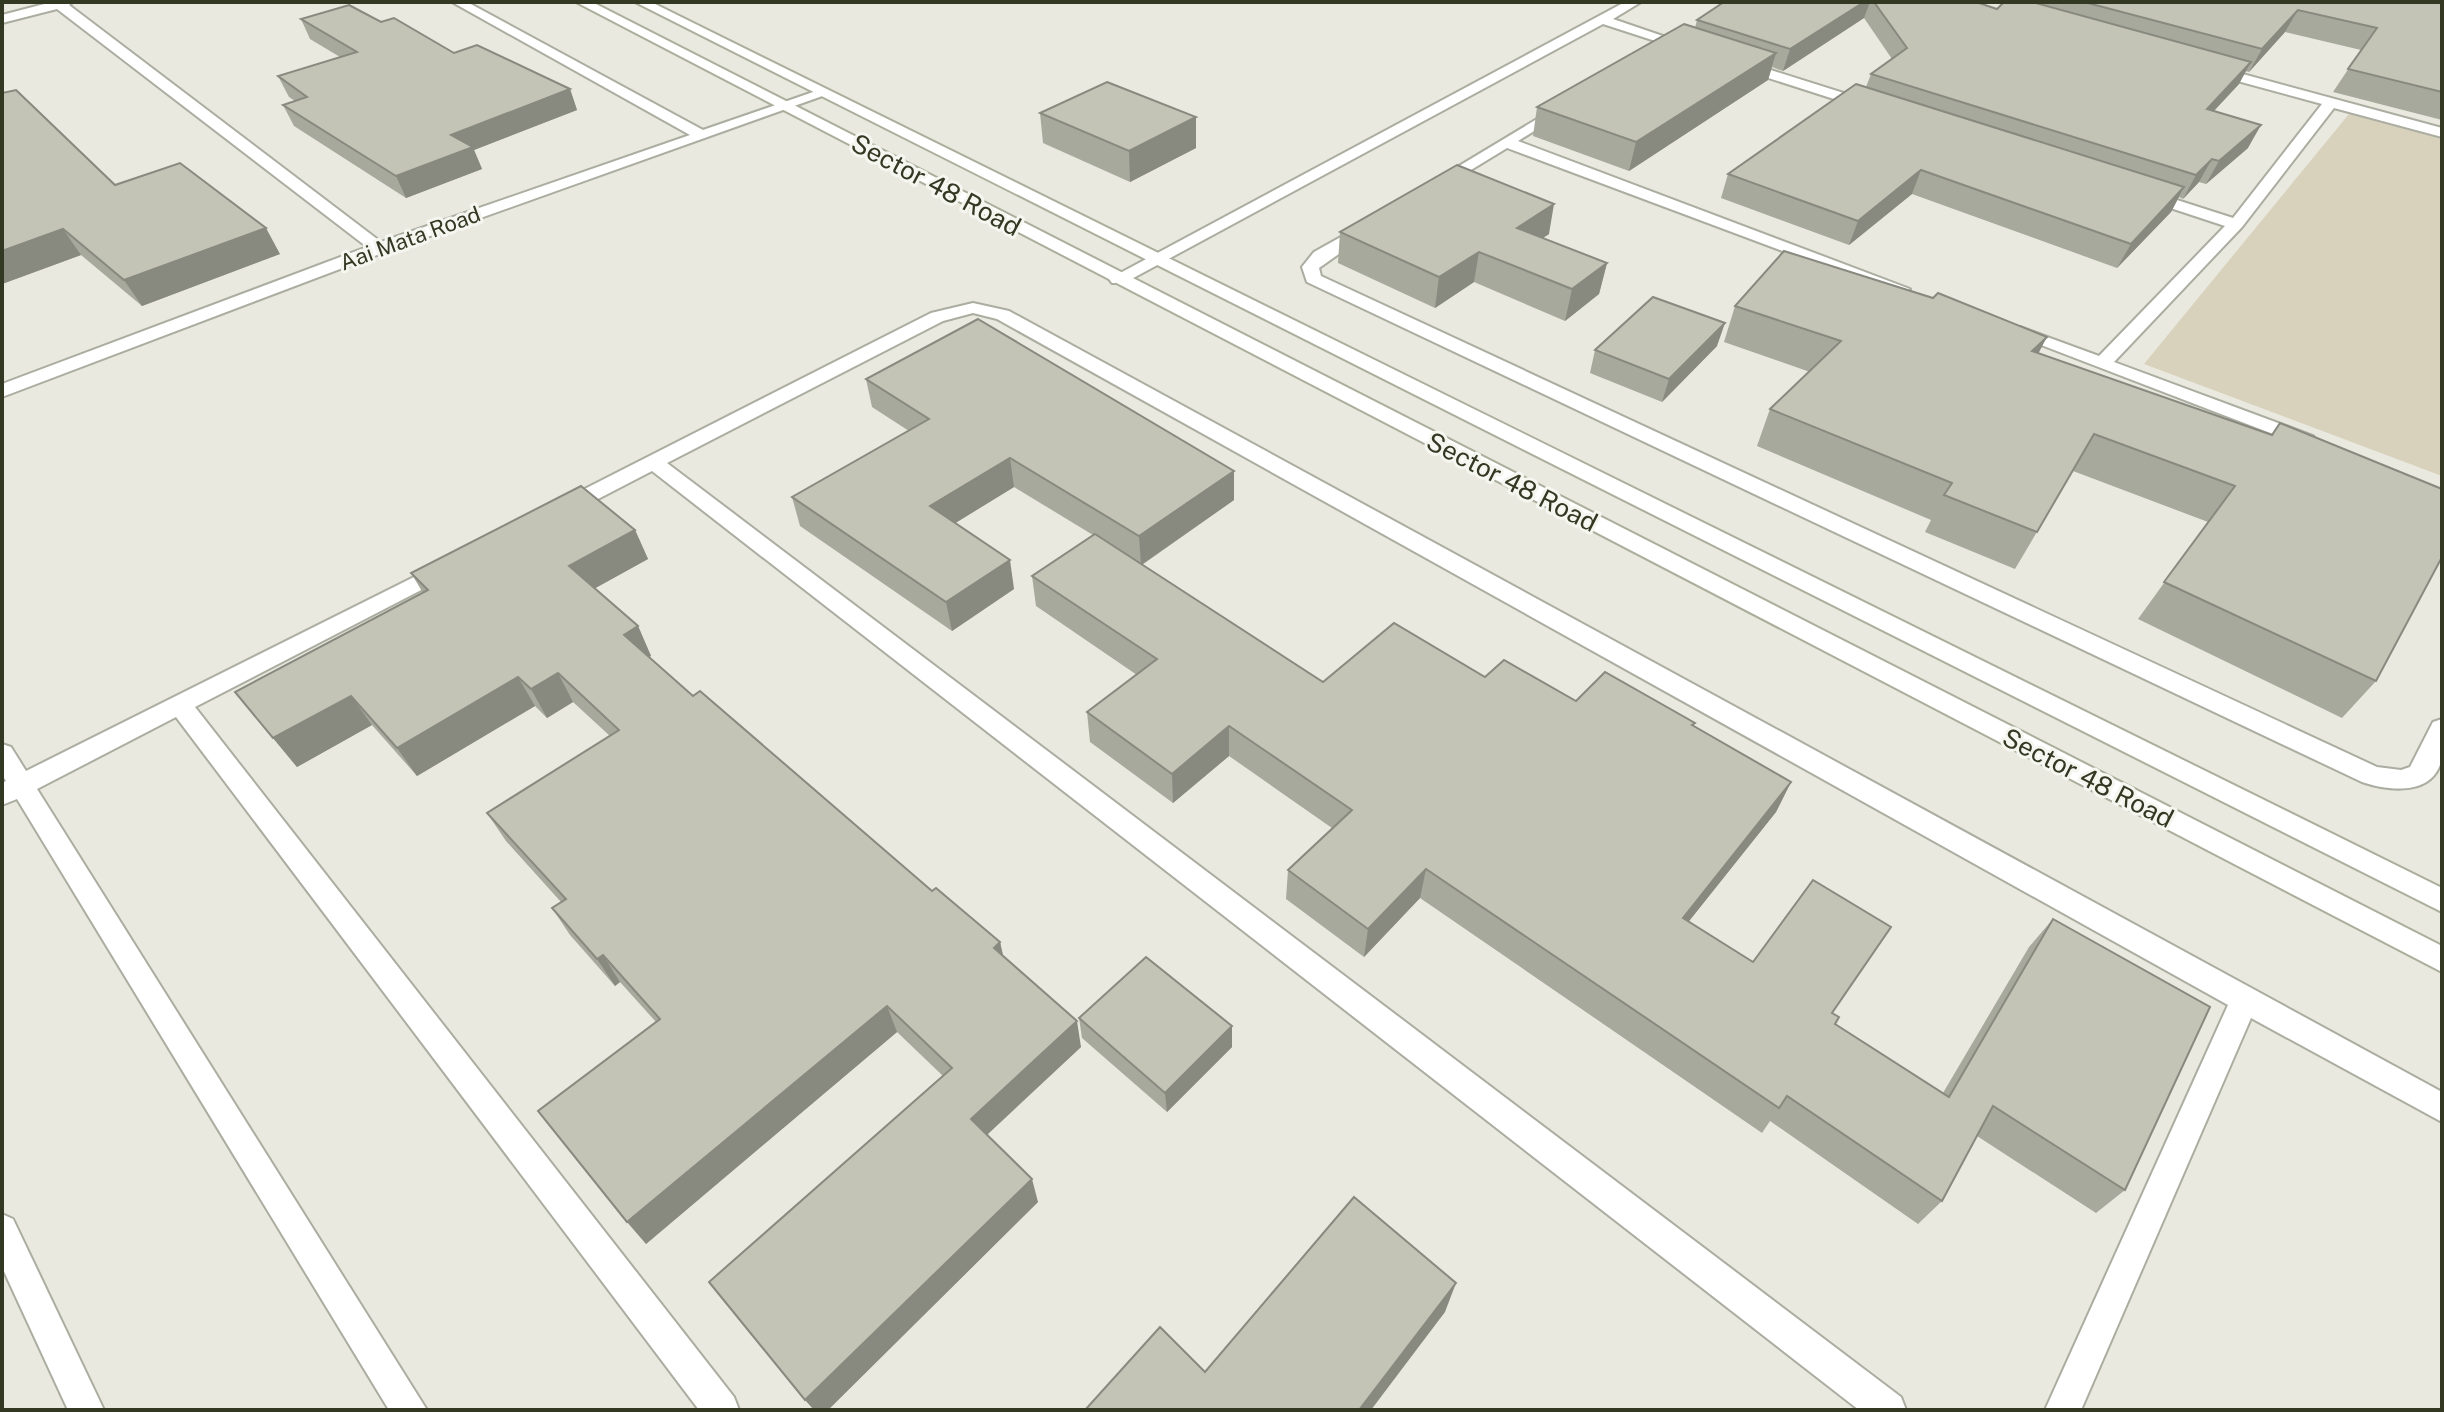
<svg xmlns="http://www.w3.org/2000/svg" width="2444" height="1412" viewBox="0 0 2444 1412" font-family="'Public Sans',sans-serif">
<style>
.green{fill:#d8d1bb}
.lines{fill:none;stroke-linecap:round;stroke-linejoin:round}
.street-casing{stroke:#abada0;stroke-width:4}
.secondary-casing{stroke:#abae9a;stroke-width:4}
.street{fill:#fff;fill-rule:evenodd}
.secondary{fill:#fff;fill-rule:evenodd}
.wall{fill:#a8a99d}
.shaded-wall{fill:#88897f}
.building{fill:#c3c4b6;stroke:#88897f;stroke-width:2}
.labels{text-anchor:middle;stroke-width:6;stroke-linejoin:round;paint-order:stroke}
.far-street-label{font-size:22px;fill:#333823;stroke:#f6f6f0}
.street-label{font-size:26px;fill:#333823;stroke:#f6f6f0}
</style>
<rect width="100%" height="100%" fill="#e9e9e0"/>
<!-- green -->
<polygon class="green" points="2349,114 2442,139 2442,476 2144,364"/>
<g class="lines">
<!-- street casing -->
<g class="street-casing">
<g id="street">
<polygon points="52,2 73,2 69,5 381,242 690,135 452,2 467,2 703,130 816,91 828,94 385,252 2,397 2,384 367,247 57,9 2,23 2,15"/>
<polygon points="1625,2 1641,2 1613,19 1695,47 1683,50 1603,24 1124,283 1112,283 1109,279"/>
<polygon points="1739,60 1872,102 1874,105 1862,108 1734,67 1732,64"/>
<polygon points="2213,66 2442,128 2442,137 2334,108 2242,227 2114,362 2313,436 2316,440 2313,444 2299,444 2005,331 2008,327 2020,327 2099,356 2225,226 2140,198 2140,192 2152,192 2233,218 2322,104 2208,73 2206,70"/>
<polygon points="1562,104 1569,108 1567,111 1518,141 1910,289 1901,294 1895,293 1507,148 1443,187 1429,184"/>
<path d="M1364,224L1372,229L1370,232L1319,268L1321,276L2377,767L2401,770L2410,767L2433,722L2442,719C2442,731 2444,745 2442,757C2435,797 2389,791 2362,782L1307,282L1302,267L1314,252Z"/>
<polygon points="973,303 1009,311 2442,1092 2442,1122 2251,1018 2081,1410 2045,1410 2228,1005 997,319 973,313 943,321 667,463 1901,1397 1906,1410 1859,1410 652,471 571,513 557,513 554,508 557,503 931,313"/>
<polygon points="446,561 454,563 457,568 454,573 195,707 734,1397 739,1410 699,1410 176,717 37,789 427,1410 389,1410 17,799 2,805 2,783 6,781 2,775 2,744 11,747 26,771"/>
<polygon points="2,1214 13,1219 104,1410 68,1410 2,1267"/>
</g>
</g>
<!-- secondary casing -->
<g class="secondary-casing">
<g id="secondary">
<polygon points="576,2 592,2 2442,946 2442,972"/>
<polygon points="635,2 651,2 2442,888 2442,912"/>
</g>
</g>
<!-- street -->
<use href="#street" class="street"/>
<!-- secondary -->
<use href="#secondary" class="secondary"/>
</g>
<!-- wall -->
<g class="wall">
<polygon points="1724,2 1976,2 1997,9 2004,2 2442,2 2442,120 2333,92 2361,50 2285,32 2249,72 2245,71 2239,84 2214,111 2248,148 2206,184 2199,182 2183,199 2179,197 2171,212 2117,268 1912,194 1849,245 1721,198 1728,174 1866,87 1871,74 1892,59 1864,18 1783,71 1772,67 1768,80 1629,171 1533,136 1537,107 1695,28 1697,20"/>
<polygon points="301,19 381,22 454,53 570,89 577,110 474,150 482,169 406,198 294,126 283,105 295,101 289,97 278,76 340,57 310,39"/>
<polygon points="1040,113 1196,117 1196,148 1130,182 1043,143"/>
<polygon points="115,185 280,254 142,306 81,255 2,284"/>
<polygon points="1340,232 1549,234 1543,238 1607,263 1599,294 1565,321 1474,282 1435,308 1338,263"/>
<polygon points="1735,306 2038,353 2272,435 2376,681 2342,718 2138,619 2208,522 2073,471 2015,569 1925,532 1931,520 1757,446 1770,409 1810,372 1724,342"/>
<polygon points="1717,346 1662,402 1590,373 1595,350"/>
<polygon points="866,379 1234,471 1234,500 1142,565 1323,682 1485,677 1576,701 1695,723 1693,726 1791,782 1776,812 1689,921 1832,1013 1835,1024 1943,1093 2029,947 2053,919 2125,1190 2096,1213 1977,1136 1942,1201 1918,1224 1770,1121 1762,1133 1420,898 1364,957 1286,899 1288,870 1332,828 1229,756 1173,803 1090,742 1087,712 1137,675 1036,606 1032,576 1093,535 1014,487 955,523 1014,589 952,631 800,526 792,497 909,431 872,407"/>
<polygon points="635,530 648,559 595,588 638,626 651,656 649,657 693,696 932,891 1000,942 1003,956 1081,1047 987,1135 1038,1202 828,1410 814,1410 709,1282 943,1076 897,1032 646,1244 656,1022 620,982 615,986 570,935 552,908 561,902 506,841 487,813 610,736 573,702 547,718 535,706 417,776 372,725 297,767 235,692 423,593 411,573"/>
<polygon points="1079,1018 1232,1026 1232,1047 1167,1112 1082,1038"/>
</g>
<!-- shaded-wall -->
<g class="shaded-wall">
<polygon points="1864,2 1870,2 1864,18 1783,71 1790,49"/>
<polygon points="2298,10 2285,32 2249,72 2262,49"/>
<polygon points="1776,53 1768,80 1629,171 1636,142"/>
<polygon points="2251,62 2239,84 2195,131 2207,109"/>
<polygon points="570,89 577,110 474,150 482,169 406,198 396,176 451,135"/>
<polygon points="1196,117 1196,148 1130,182 1129,151"/>
<polygon points="2261,125 2248,148 2206,184 2219,161"/>
<polygon points="2212,159 2199,182 2183,199 2196,175"/>
<polygon points="1921,170 1912,194 1849,245 1858,221"/>
<polygon points="2184,187 2171,212 2117,268 2131,244"/>
<polygon points="1554,204 1549,234 1512,258 1517,228"/>
<polygon points="266,228 280,254 142,306 124,280"/>
<polygon points="63,229 81,255 2,284 2,251"/>
<polygon points="1479,252 1474,282 1435,308 1439,277"/>
<polygon points="1607,263 1599,294 1565,321 1572,289"/>
<polygon points="1725,323 1717,346 1662,402 1669,379"/>
<polygon points="2047,337 2028,373 2032,351"/>
<polygon points="1010,458 1014,487 936,535 930,506"/>
<polygon points="1234,471 1234,500 1141,565 1139,536"/>
<polygon points="635,530 648,559 583,595 569,566"/>
<polygon points="1010,560 1014,589 952,631 946,602"/>
<polygon points="638,626 651,656 637,664 624,635"/>
<polygon points="558,673 573,702 547,718 531,689"/>
<polygon points="518,677 535,706 417,776 397,748"/>
<polygon points="351,696 372,725 297,767 273,738"/>
<polygon points="1229,726 1229,756 1173,803 1172,774"/>
<polygon points="1791,782 1776,812 1670,945 1683,918"/>
<polygon points="1426,869 1420,898 1364,957 1368,929"/>
<polygon points="1000,942 1006,969 994,948"/>
<polygon points="603,955 620,982 615,986 597,959"/>
<polygon points="887,1006 897,1032 646,1244 627,1222"/>
<polygon points="1077,1021 1081,1047 978,1143 971,1119"/>
<polygon points="1232,1026 1232,1047 1167,1112 1165,1093"/>
<polygon points="1032,1179 1038,1202 828,1410 814,1410 805,1400"/>
<polygon points="1456,1283 1445,1312 1371,1410 1359,1410"/>
</g>
<!-- building -->
<g class="building">
<polygon points="1724,2 1864,2 1790,49 1697,20"/>
<polygon points="1874,2 1976,2 1997,9 2004,2 2032,2 2251,62 2207,109 2261,125 2219,161 2212,159 2196,175 1871,74 1907,48"/>
<polygon points="2084,2 2442,2 2442,92 2348,69 2377,28 2298,10 2262,49"/>
<polygon points="349,5 381,22 394,18 454,53 477,45 570,89 451,135 473,147 396,176 283,105 307,97 278,76 357,52 301,19"/>
<polygon points="1684,24 1776,53 1636,142 1537,107"/>
<polygon points="1107,82 1196,117 1129,151 1040,113"/>
<polygon points="1856,84 2184,187 2131,244 1921,170 1858,221 1728,174"/>
<polygon points="16,90 115,185 180,163 266,228 124,280 63,229 2,251 2,93"/>
<polygon points="1457,165 1554,204 1517,228 1607,263 1572,289 1479,252 1439,277 1340,232"/>
<polygon points="1784,251 1933,298 1938,293 2047,337 2032,351 2272,435 2280,423 2442,489 2442,557 2376,681 2164,582 2235,486 2094,434 2037,532 1944,495 1952,483 1770,409 1841,341 1735,306"/>
<polygon points="1653,297 1725,323 1669,379 1595,350"/>
<polygon points="978,319 1234,471 1139,536 1010,458 930,506 1010,560 946,602 792,497 929,419 866,379"/>
<polygon points="581,486 635,530 569,566 638,626 624,635 693,696 700,691 932,891 936,888 1000,942 994,948 1077,1021 971,1119 1032,1179 805,1400 709,1282 952,1068 887,1006 627,1222 538,1111 660,1019 603,955 597,959 552,908 566,899 487,813 619,730 558,673 531,689 518,677 397,748 351,696 273,738 235,692 428,590 411,573"/>
<polygon points="1095,534 1323,682 1394,623 1485,677 1504,660 1576,701 1605,672 1695,723 1692,725 1791,782 1683,918 1753,962 1813,880 1891,927 1832,1013 1839,1017 1835,1024 1949,1097 2053,919 2210,1007 2125,1190 1993,1106 1942,1201 1787,1096 1779,1108 1426,869 1368,929 1288,870 1352,810 1229,726 1172,774 1087,712 1157,659 1032,576"/>
<polygon points="1146,957 1232,1026 1165,1093 1079,1018"/>
<polygon points="1354,1197 1456,1283 1359,1410 1085,1410 1160,1327 1205,1372"/>
</g>
<g class="labels">
<!-- far-street labels -->
<g class="far-street-label">
<text transform="translate(410 238) rotate(-20)" y="8">Aai Mata Road</text>
</g>
<!-- street labels -->
<g class="street-label">
<text transform="translate(936 185) rotate(28)" y="9">Sector 48 Road</text>
<text transform="translate(1512 482) rotate(27)" y="9">Sector 48 Road</text>
<text transform="translate(2088 778) rotate(27)" y="9">Sector 48 Road</text>
</g>
</g>
<!-- border -->
<rect width="2444" height="1412" fill="none" stroke="#333823" stroke-width="8"/>
</svg>
